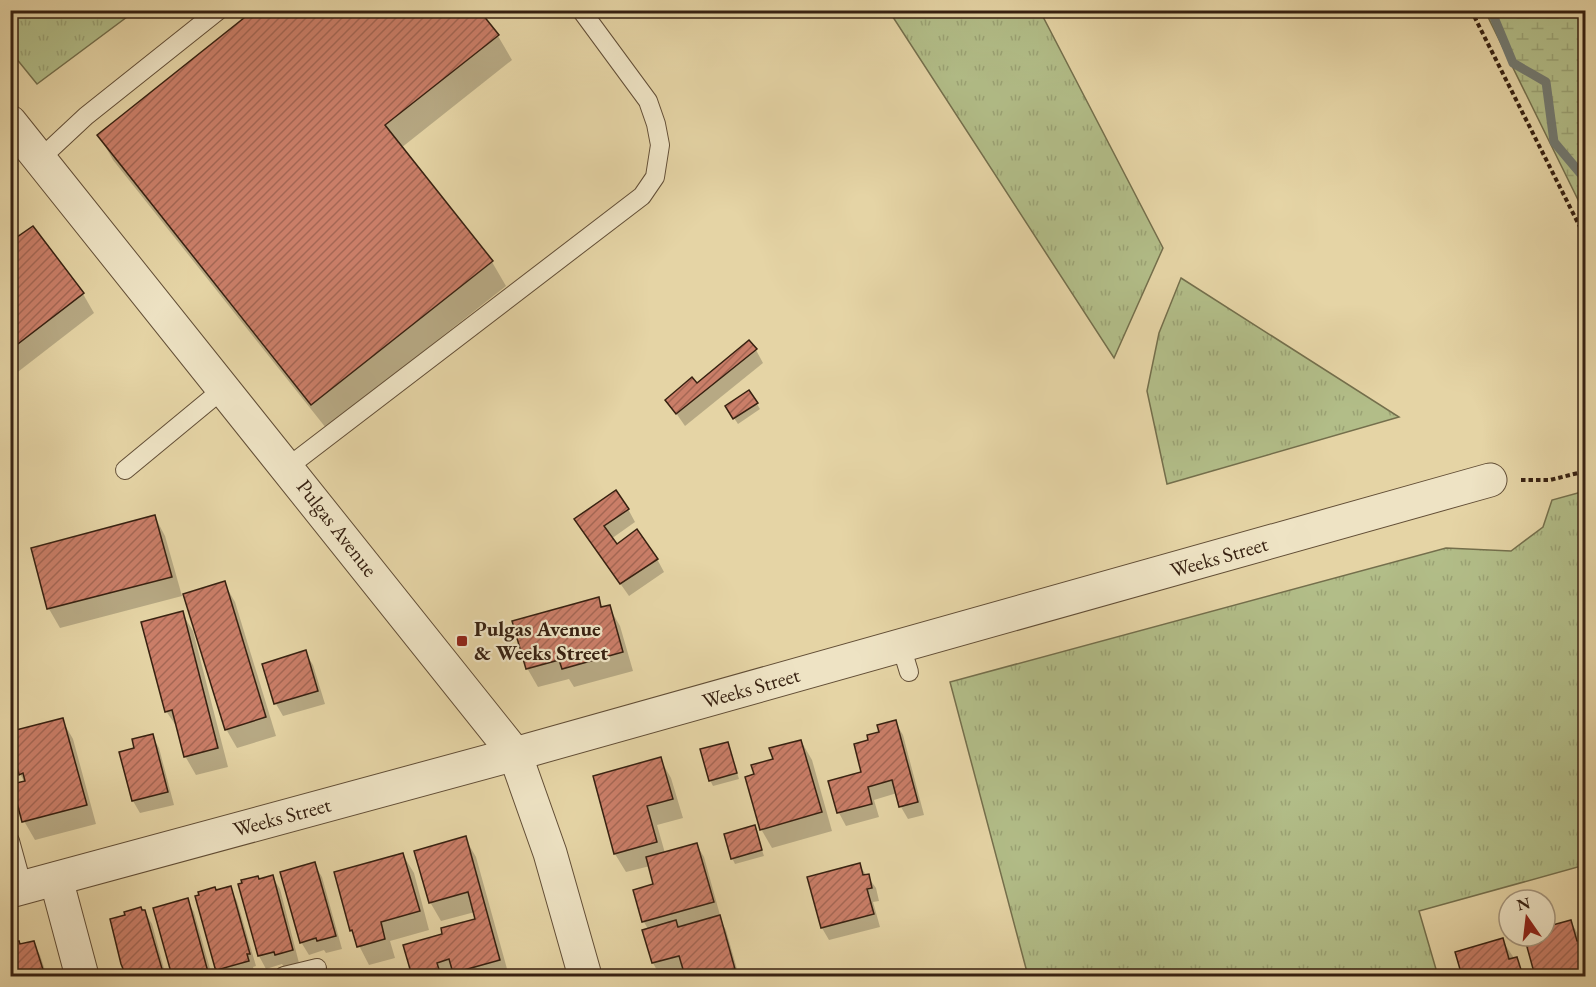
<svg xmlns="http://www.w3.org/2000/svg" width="1596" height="987" viewBox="0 0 1596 987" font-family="'EB Garamond',serif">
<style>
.grass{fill:url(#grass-tufts);stroke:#746f4c;stroke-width:1.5}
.wetland{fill:url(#wetland-marsh);stroke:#746f4c;stroke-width:1.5}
.shadow{fill:#0003}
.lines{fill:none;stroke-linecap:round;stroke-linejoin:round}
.stream{stroke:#727a72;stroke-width:9}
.building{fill:url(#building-hatch);stroke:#372111;stroke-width:1.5}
.service-casing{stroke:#624e36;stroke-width:20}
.minor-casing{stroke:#624e36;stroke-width:35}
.tertiary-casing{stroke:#624e36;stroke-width:35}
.path{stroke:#372111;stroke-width:4;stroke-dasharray:4.5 3;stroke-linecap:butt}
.service{stroke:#eee3c4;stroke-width:18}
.minor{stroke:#eee3c4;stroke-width:33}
.tertiary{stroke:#eee3c4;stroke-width:33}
.poi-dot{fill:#8f2418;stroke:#eee3c4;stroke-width:2}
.labels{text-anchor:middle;stroke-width:4.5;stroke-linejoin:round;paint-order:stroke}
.street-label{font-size:21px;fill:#372111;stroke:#eee3c4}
.poi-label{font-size:21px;font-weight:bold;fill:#372111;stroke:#eee3c4;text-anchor:start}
</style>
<defs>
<pattern id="grass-tufts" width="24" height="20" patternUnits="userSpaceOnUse" patternTransform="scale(1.5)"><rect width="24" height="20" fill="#b2bd88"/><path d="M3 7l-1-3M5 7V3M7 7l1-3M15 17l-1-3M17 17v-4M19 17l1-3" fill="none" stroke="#9aa274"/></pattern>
<pattern id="wetland-marsh" width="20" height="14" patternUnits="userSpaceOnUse" patternTransform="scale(1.5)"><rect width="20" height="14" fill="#b2bd88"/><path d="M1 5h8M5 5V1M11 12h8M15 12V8" fill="none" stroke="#9aa274"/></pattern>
<pattern id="building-hatch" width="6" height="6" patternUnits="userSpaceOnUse" patternTransform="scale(1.5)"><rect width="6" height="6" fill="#ca7e68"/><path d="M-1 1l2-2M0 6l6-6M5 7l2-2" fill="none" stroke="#a56754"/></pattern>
</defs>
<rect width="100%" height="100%" fill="#e5d4a5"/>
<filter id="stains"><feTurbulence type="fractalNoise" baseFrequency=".00333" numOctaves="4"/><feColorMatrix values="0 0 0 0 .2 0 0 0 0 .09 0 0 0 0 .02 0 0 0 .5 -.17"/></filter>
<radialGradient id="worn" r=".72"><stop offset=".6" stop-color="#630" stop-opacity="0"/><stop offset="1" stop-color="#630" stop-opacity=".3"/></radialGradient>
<!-- grass -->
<g class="grass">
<polygon points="10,11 11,10 135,11 37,84 11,52"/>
<polygon points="889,11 1040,11 1163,248 1114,358"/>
<polygon points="1181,278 1399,417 1167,484 1147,391 1159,333"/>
<polygon points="1585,491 1585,865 1419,911 1438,976 1028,976 950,682 1446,548 1511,551 1543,527 1552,500"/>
</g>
<!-- wetland -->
<polygon class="wetland" points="1485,11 1585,11 1585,214"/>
<!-- shadow -->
<g class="shadow">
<polygon points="498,36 512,60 401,148 492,262 506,286 326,428 113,160 99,135"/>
<polygon points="33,228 83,294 94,313 10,378 10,244"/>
<polygon points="756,350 763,363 685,426 667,400"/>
<polygon points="757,404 760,409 738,424 726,406"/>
<polygon points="628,509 635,522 611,539 616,546 657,559 664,572 629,596 584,532"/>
<polygon points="155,517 165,536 182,596 60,628 49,609 33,549"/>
<polygon points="224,583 235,602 276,736 237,748 226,729"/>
<polygon points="598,599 603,608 609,607 620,626 633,671 574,687 569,679 538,687 527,668"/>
<polygon points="182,613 193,631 228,767 196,775 185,756 179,730 166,711"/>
<polygon points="305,652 313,665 325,704 283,716 276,704 264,665"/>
<polygon points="62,720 73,739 96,824 35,840 24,821 25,783 20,774"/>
<polygon points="895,722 903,735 924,815 908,819 901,807 897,793 874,800 879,817 846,826 839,813 830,782 863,773 870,741"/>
<polygon points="152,735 159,748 174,805 140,813 133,801 121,753 136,749"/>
<polygon points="801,741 812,760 832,831 772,848 761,829 756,775"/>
<polygon points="728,744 739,779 713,786 710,780"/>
<polygon points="660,759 671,778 683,818 657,825 665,853 696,844 704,857 720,915 718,916 726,930 739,976 687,976 685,969 660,976 653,963 644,931 648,929 644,922 635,891 655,885 650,866 626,872 615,854"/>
<polygon points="754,827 764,856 735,864 732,858"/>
<polygon points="465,838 476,857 509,976 413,976 405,946 444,936 477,920 475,912 441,921 430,902"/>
<polygon points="403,855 414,873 429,930 390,941 395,958 369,965 351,930"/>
<polygon points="314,864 322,877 342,949 326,953 324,950 309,955 301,942"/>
<polygon points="859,865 876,888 879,901 873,902 880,927 829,940 822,928"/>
<polygon points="272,876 280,889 299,963 284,967 282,964 266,969 259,956 239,886"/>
<polygon points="230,888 237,901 256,966 253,967 255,974 246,976 222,976 216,968 200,896"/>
<polygon points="187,900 194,912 212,976 173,976 155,909"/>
<polygon points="1545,910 1551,915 1555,926 1571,922 1582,941 1586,943 1586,976 1536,976 1525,936 1545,936"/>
<polygon points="144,911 152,924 166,976 127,976 112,921"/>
<polygon points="1502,940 1526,976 1463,976 1457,953"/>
<polygon points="33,942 40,955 47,976 10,976 10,945 20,946"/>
</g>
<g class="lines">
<!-- stream -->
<polyline class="stream" points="1491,10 1513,63 1546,82 1554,142 1586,180"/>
</g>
<!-- building -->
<g class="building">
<polygon points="254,10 479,10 499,35 385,125 493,261 311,405 97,135"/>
<polygon points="33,226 84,293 10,350 10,242"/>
<polygon points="749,340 757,349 676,414 665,400 692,377 697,383"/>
<polygon points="749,390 758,403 733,419 725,406"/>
<polygon points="616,490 629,509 604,526 617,544 637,529 658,559 620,584 574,519"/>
<polygon points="155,515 172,577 47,609 31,548"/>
<polygon points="225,581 266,717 225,730 183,594"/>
<polygon points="599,597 601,607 610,605 623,652 562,669 559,660 526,669 512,621"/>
<polygon points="183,611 218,748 184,757 172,710 165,712 141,622"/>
<polygon points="306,650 318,691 274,704 262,664"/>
<polygon points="63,718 87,805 22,822 12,784 25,781 23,773 19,775 12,748 16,747 12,731"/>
<polygon points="896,720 918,802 899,807 892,780 868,787 872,804 837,813 828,781 861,772 854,744 868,740 867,735 879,732 877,725"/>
<polygon points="153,734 168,792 132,801 119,752 134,748 132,739"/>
<polygon points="801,740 822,812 760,830 745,777 754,774 751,765 773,759 769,748"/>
<polygon points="728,742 737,773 709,781 700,749"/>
<polygon points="661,757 673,799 647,806 657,842 614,854 593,776"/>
<polygon points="755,825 762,850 731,859 724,834"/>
<polygon points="466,836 500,960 453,973 449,959 437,963 441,976 412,976 403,945 442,934 441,928 475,919 468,892 429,903 414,851"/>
<polygon points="697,843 714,902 642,922 633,890 653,884 646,857"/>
<polygon points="403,853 420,911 381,922 385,939 357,947 352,930 350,931 334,872"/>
<polygon points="315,862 336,936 317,941 316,938 300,943 280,872"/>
<polygon points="860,863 863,875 869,874 872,888 867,889 874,914 821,928 807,877"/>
<polygon points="273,875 293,950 275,955 274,952 258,956 238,884 242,883 241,880 258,876 259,879"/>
<polygon points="231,886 250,954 247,954 249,961 217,970 215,968 195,896 199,895 198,892 215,887 216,890"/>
<polygon points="188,898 208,972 194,976 172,976 153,908"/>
<polygon points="141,907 142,910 145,910 164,976 126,976 121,964 110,919 125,915 124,912"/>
<polygon points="1549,907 1553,920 1545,923 1545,909"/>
<polygon points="720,915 735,969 710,976 685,976 679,956 652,963 642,930 676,920 678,927"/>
<polygon points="1571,920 1577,941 1586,940 1586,972 1576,976 1535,976 1524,936 1545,936 1545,927"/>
<polygon points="1503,938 1509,959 1517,957 1523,976 1462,976 1455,952"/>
<polygon points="19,941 20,944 34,941 45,976 10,976 10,943"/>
<polygon points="837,970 839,976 814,976"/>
</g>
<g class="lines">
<!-- service casing -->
<g class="service-casing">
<g id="service">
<polyline points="41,158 86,116 219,10"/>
<polyline points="288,467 642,196 655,177 660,145 656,124 648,101 581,10"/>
<polyline points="125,470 223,389"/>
<polyline points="901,646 909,672"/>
<polyline points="10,841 23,888"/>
<polyline points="284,976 317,968"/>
</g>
</g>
<!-- minor casing -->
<g class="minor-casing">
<g id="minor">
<polyline points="56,879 82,976"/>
<polyline points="10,891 515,754 1490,480"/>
</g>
</g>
<!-- tertiary casing -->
<g class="tertiary-casing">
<polyline id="tertiary" points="10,122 515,754 550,853 585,976"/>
</g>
<!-- path -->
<g class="path">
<polyline points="1471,10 1586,239"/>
<polyline points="1521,480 1550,480 1586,471"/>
</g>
<!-- service -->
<use href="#service" class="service"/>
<!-- minor -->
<use href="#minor" class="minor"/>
<!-- tertiary -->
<use href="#tertiary" class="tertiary"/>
</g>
<!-- markers -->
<rect class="poi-dot" x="456" y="635" width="12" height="12" rx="3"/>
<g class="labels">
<!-- street labels -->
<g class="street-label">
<text transform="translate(337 528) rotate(52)" y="7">Pulgas Avenue</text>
<text transform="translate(1219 557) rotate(-16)" y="7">Weeks Street</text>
<text transform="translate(751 688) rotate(-16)" y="7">Weeks Street</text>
<text transform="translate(282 817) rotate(-15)" y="7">Weeks Street</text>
</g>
<!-- poi labels -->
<g class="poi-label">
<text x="474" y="636">Pulgas Avenue<tspan x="474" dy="24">&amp; Weeks Street</tspan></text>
</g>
</g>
<!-- margin -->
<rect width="1596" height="987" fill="none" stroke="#e5d4a5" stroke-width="36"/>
<rect x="12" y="12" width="1572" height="963" fill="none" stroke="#372111" stroke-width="3"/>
<rect x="18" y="18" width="1560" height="951" fill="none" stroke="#372111" stroke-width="1.5"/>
<!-- north arrow -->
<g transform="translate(1527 918) rotate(346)"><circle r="28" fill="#eee3c4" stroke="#a5957c" stroke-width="1.5"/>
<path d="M0-4.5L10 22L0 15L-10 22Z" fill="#8f2418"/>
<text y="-9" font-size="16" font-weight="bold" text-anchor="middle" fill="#372111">N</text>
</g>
<rect width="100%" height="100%" filter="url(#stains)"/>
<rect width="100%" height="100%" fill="url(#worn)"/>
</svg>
